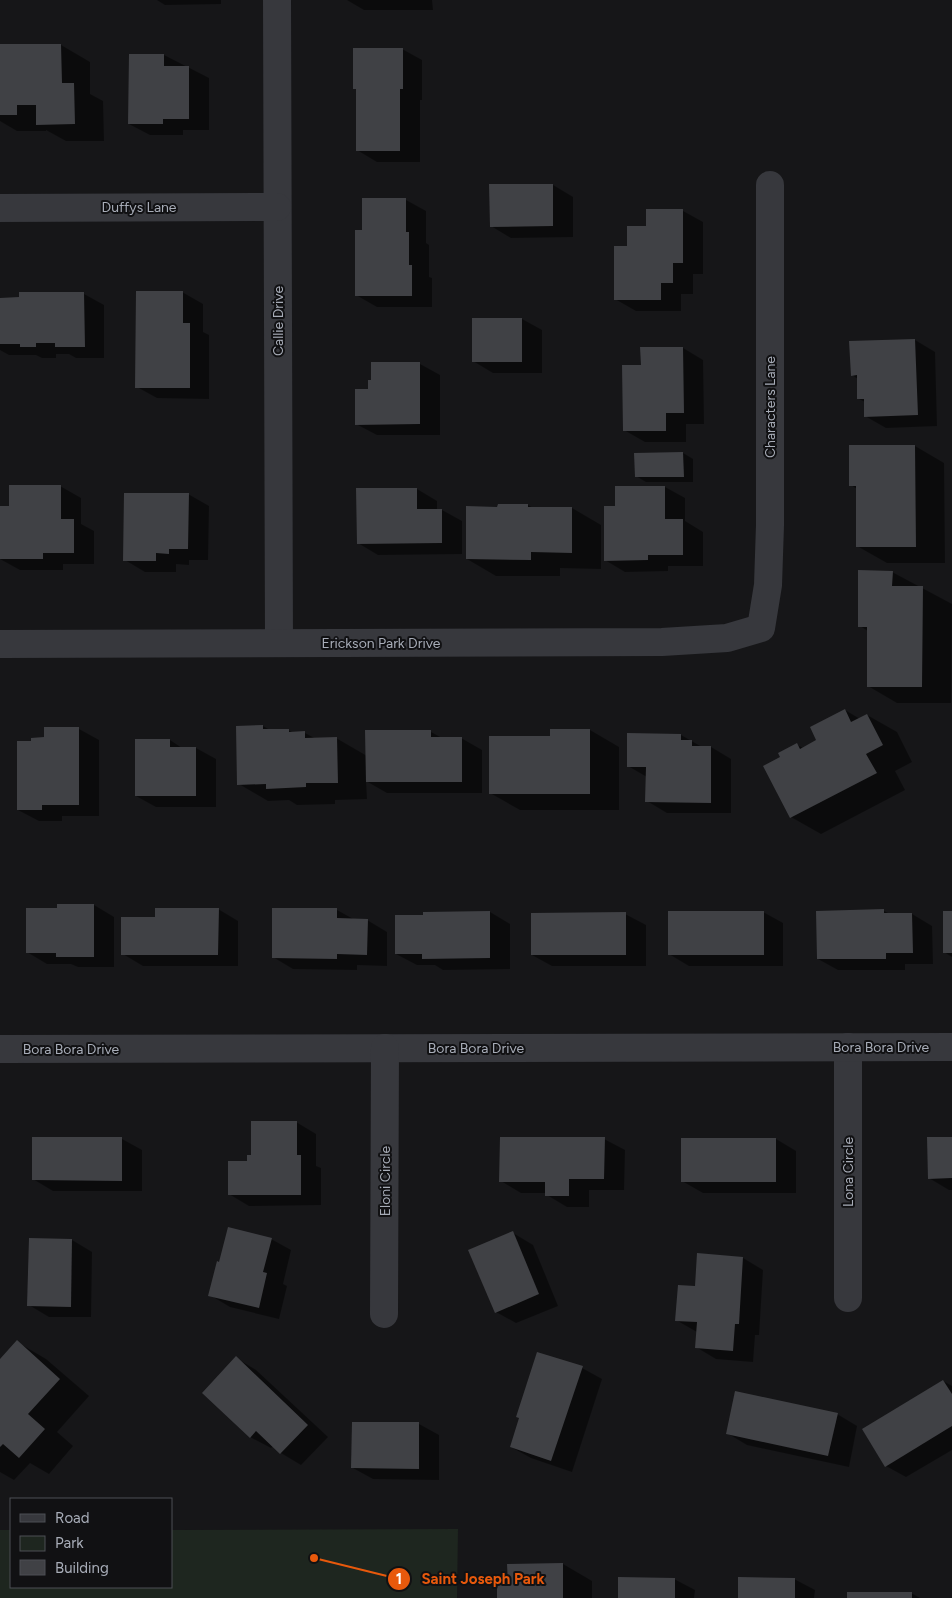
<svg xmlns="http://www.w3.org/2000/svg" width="952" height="1598" viewBox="0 0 952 1598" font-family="Figtree,sans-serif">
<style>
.green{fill:#1e261f}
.shadow{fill:#0007}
.building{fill:#404145}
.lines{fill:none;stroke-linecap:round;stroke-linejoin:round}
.minor{stroke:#37383d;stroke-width:28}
.labels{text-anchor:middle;stroke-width:4;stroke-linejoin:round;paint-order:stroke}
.street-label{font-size:14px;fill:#a8adb8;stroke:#111113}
.leader{fill:none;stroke:#e8590c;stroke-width:2}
.callout-dot{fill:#e8590c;stroke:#111113;stroke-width:2}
.mark-label{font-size:15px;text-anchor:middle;font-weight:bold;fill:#fff}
.callout-label{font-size:15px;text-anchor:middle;font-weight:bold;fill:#e8590c;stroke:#111113;stroke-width:4;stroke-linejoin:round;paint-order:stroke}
</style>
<rect width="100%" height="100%" fill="#161618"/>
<!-- green -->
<polygon class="green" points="458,1529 457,1598 0,1598 0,1530 11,1530 11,1587 171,1587 171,1530"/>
<!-- shadow -->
<g class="shadow">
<polygon points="157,0 221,0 221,4 165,5"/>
<polygon points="347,0 432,0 433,10 364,10"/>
<polygon points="0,45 61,45 90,62 90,94 103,101 104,141 66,141 46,130 46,131 17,131 0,121"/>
<polygon points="402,49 422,60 422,100 420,100 420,162 377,162 357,150 357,90 354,88"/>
<polygon points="164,55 209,78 209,130 183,130 183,135 150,135 129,124"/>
<polygon points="553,185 573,197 573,237 511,238 491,226"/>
<polygon points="363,200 406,200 426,211 426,243 429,245 429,277 432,278 432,307 377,307 356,295 363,231"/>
<polygon points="683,211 703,222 703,274 693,274 693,294 681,294 681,311 636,311 615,299 628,247 647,227"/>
<polygon points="182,292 203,304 203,332 209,335 209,399 157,398 137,387"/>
<polygon points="84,294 104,305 104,358 76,358 69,354 56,354 56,358 42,358 36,355 9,355 0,350 0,299"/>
<polygon points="522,319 542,330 542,373 493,373 473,361"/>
<polygon points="915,340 935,352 937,426 886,428 865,416 865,402 859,399 858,379 852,375 851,342"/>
<polygon points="683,348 703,360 704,424 686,424 686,442 645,442 624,430 642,366"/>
<polygon points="420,364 440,375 440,435 377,435 356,424"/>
<polygon points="851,446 915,446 944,463 945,563 887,563 857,546 857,489 851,485"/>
<polygon points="683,453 693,459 693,482 646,482 636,476"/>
<polygon points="60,486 81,498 81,524 94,531 94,564 63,564 63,570 20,570 0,559 0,507 10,507"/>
<polygon points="665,487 685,498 685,521 703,532 703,566 668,566 668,571 625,572 605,560 616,508"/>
<polygon points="358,489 417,489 437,501 437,510 442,510 462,521 462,554 378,555 358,543"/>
<polygon points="188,494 209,506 208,560 189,560 189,565 176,564 176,572 145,572 125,560"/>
<polygon points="499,505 528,505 533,508 572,508 601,525 601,569 560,568 560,576 496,576 467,559"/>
<polygon points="892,572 952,604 951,703 897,703 868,686 868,631 860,626"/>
<polygon points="845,710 860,719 867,715 897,732 912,762 895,771 905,790 821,834 791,817 765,767 781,758 797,745 803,748 818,741"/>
<polygon points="263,726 270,730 288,730 294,733 305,733 316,739 336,738 367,756 431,732 442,738 461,738 482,750 482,793 387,793 366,781 367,799 335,800 335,804 297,805 289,800 268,801 239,784 237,727"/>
<polygon points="79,729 99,740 99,816 62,816 62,821 39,821 18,810 32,742"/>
<polygon points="590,730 619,747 619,810 520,810 490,793 551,738"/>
<polygon points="681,735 702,747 711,747 731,759 731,813 667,813 647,801 647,777 628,766"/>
<polygon points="170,740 182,748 196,748 216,759 216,807 156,807 136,796"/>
<polygon points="94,905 114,917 114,967 78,967 71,964 47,964 27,952 58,910"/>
<polygon points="218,909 238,921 238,966 143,966 123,954 157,919"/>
<polygon points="337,910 355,920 367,920 387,932 387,966 357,965 357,970 293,969 273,957"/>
<polygon points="884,911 890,914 912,914 932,926 933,964 905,964 905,970 838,970 818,959"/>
<polygon points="490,912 510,924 510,969 443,970 435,965 417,965 396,954"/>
<polygon points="763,912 783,923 783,966 689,966 669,954"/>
<polygon points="952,912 952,957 944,952"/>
<polygon points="625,914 646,925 646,966 552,966 532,955"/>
<polygon points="296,1122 316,1134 316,1166 321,1168 321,1205 249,1206 229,1194 252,1156"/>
<polygon points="952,1138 952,1190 949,1190 929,1178"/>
<polygon points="122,1139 142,1150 142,1191 53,1191 33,1179"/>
<polygon points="604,1139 625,1150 624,1190 589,1190 589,1207 567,1207 547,1195 547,1193 521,1193 501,1181"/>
<polygon points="776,1139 796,1151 796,1193 703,1193 682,1181"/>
<polygon points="513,1233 533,1245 558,1306 516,1323 496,1312"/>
<polygon points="271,1239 291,1250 283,1284 287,1286 279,1319 230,1307 210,1295"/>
<polygon points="72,1240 92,1252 91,1317 49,1317 29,1305"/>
<polygon points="699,1255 743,1258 763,1270 759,1335 755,1335 753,1362 716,1359 696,1347 697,1332 676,1320 696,1287"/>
<polygon points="17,1342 46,1359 89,1396 57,1432 73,1446 49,1474 30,1463 14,1480 0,1472 0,1361"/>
<polygon points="236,1358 256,1370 328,1437 301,1465 281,1453 273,1446 271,1448 250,1437"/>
<polygon points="582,1368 602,1379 572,1472 531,1458 511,1447"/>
<polygon points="943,1381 952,1386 952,1450 906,1477 886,1466"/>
<polygon points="837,1414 857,1426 849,1467 747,1445 727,1433"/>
<polygon points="419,1424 439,1435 439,1480 373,1479 353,1468"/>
<polygon points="563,1564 592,1581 592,1598 498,1598 509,1586"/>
<polygon points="674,1579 695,1590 694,1598 619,1598"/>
<polygon points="794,1579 815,1590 814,1598 739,1598"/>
<polygon points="911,1593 920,1598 848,1598"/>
</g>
<!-- building -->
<g class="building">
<polygon points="0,44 61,44 62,83 74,83 75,124 36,125 36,105 17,105 17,115 0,115"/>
<polygon points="353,48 403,48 403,89 400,89 400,151 356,151 356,89 353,89"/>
<polygon points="129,54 164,54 164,66 189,66 189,119 163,119 163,124 128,124"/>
<polygon points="489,184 553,184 553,226 490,227"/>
<polygon points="362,198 406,198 406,232 409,232 409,265 412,265 412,296 355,296 355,230 362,230"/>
<polygon points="646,209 683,209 683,263 673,263 673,283 661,283 661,300 614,300 614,246 627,246 627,226 646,226"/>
<polygon points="136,291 183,291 183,323 190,323 190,388 135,388"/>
<polygon points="19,292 84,292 85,347 55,347 55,343 36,343 36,347 20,347 20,344 0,344 0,298 19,297"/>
<rect x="472" y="318" width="50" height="44"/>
<polygon points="915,339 918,415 864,417 864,399 857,399 857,375 851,376 849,341"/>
<polygon points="640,347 683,347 684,413 666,413 666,431 623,431 622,365 641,365"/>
<polygon points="371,362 420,362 420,424 355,425 355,389 368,389 368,380 371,380"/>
<polygon points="849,445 915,445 916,547 856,547 856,486 849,486"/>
<polygon points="683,452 684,477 635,477 634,453"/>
<polygon points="9,485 61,485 61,519 74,519 74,553 43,553 43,559 0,559 0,506 9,506"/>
<polygon points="615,486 665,486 665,519 683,519 683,555 648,555 648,560 604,561 604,506 615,506"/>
<polygon points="356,488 417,488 417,509 442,509 442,543 357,544"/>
<polygon points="124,493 189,493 188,549 169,549 169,554 156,553 156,561 123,561"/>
<polygon points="498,504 528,504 528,507 572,507 572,553 531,552 531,560 466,559 466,506 497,507"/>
<polygon points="858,570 893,571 892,586 923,586 922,687 867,687 867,627 858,627"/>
<polygon points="845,709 851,722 867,714 883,745 866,754 877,773 790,818 763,766 780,757 778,753 797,743 800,749 816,740 810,727"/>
<polygon points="263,725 263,729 289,729 289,732 305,731 305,738 337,737 338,783 306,783 306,787 266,789 266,784 237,785 236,726"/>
<polygon points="44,727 79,727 79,805 42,805 42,810 17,810 17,741 31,741 31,738 44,737"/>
<polygon points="550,729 590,729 590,794 489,794 489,736 550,736"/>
<polygon points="365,730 431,730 431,737 462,737 462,782 366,782"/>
<polygon points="627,733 681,734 681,740 692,740 692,746 711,746 711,803 645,802 646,767 627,767"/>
<polygon points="135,739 170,739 170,747 196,747 196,796 135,796"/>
<polygon points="57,904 94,904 94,957 56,957 56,953 26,953 26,908 57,908"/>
<polygon points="155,908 219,908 218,955 121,955 121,917 155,917"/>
<polygon points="272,908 337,908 337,918 368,919 367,955 337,954 337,959 272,958"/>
<polygon points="884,909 884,913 912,913 913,953 886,953 886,959 817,959 816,911"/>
<polygon points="490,911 490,958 422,959 422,954 395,954 395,915 423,915 423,912"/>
<rect x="668" y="911" width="96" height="44"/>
<rect x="943" y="911" width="9" height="42"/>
<polygon points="626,912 626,955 531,955 531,913"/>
<polygon points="251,1121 297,1121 297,1155 301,1155 301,1195 228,1195 228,1161 247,1161 247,1155 251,1155"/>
<polygon points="32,1137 122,1137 122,1181 32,1180"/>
<polygon points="500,1137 605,1137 604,1179 569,1179 569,1196 545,1196 545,1182 499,1182"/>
<polygon points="927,1137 952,1137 952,1178 928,1179"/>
<rect x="681" y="1138" width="95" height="44"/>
<polygon points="228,1227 272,1238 263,1272 267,1273 259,1308 208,1296 217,1261 219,1262"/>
<polygon points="513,1231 539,1294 495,1313 468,1250"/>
<polygon points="29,1238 72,1239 71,1307 27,1306"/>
<polygon points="697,1253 743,1257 739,1324 735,1324 733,1351 695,1348 697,1322 675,1321 678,1285 695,1286"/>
<polygon points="17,1340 60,1379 28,1414 45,1429 19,1458 3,1444 0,1447 0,1359"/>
<polygon points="537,1352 583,1366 551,1461 510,1447 519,1418 516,1417"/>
<polygon points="236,1356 308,1425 280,1454 256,1431 250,1438 202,1393"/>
<polygon points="943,1380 952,1394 952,1426 885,1467 862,1429"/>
<polygon points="735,1391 838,1413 828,1456 726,1434"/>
<polygon points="352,1422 419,1422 419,1469 351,1468"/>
<polygon points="563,1563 563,1598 497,1598 497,1585 508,1585 507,1564"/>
<polygon points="618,1577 675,1578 675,1598 618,1598"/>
<polygon points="738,1577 795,1578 795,1598 738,1598"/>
<rect x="847" y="1592" width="65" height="6"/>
</g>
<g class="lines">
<!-- minor -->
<g class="minor">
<polyline points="277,0 279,643"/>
<polyline points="0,208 277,207"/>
<polyline points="0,644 662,642 727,638 761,628 768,585 770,525 770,185"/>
<polyline points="848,1047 848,1298"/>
<polyline points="0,1049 952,1047"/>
<polyline points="384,1314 385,1048"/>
</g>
</g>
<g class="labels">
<!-- street labels -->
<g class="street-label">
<text x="139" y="212">Duffys Lane</text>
<text transform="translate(278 321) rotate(-90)" y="5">Callie Drive</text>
<text transform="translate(770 407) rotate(-90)" y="5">Characters Lane</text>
<text x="381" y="648">Erickson Park Drive</text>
<text x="881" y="1052">Bora Bora Drive</text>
<text x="476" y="1053">Bora Bora Drive</text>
<text x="71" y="1054">Bora Bora Drive</text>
<text transform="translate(848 1172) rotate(-90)" y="5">Lona Circle</text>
<text transform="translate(385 1181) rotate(-90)" y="5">Eloni Circle</text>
</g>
</g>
<!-- callouts -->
<path class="leader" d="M314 1558L399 1579"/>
<g class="callout-dot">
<circle cx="314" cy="1558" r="5"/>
<circle cx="399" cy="1579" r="12"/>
</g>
<g class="mark-label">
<text x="399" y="1584">1</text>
</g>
<g class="callout-label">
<text x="483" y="1584">Saint Joseph Park</text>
</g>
<!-- legend -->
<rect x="10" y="1498" width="162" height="90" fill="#111113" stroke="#4d4f55"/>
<rect x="20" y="1514" width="25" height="8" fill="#37383d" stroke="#4d4f55"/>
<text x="55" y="1523" font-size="15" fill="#a8adb8">Road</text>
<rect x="20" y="1536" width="25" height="15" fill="#1e261f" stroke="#4d4f55"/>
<text x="55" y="1548" font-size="15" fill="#a8adb8">Park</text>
<rect x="20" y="1560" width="25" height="15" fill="#404145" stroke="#4d4f55"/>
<text x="55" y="1573" font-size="15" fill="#a8adb8">Building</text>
</svg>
